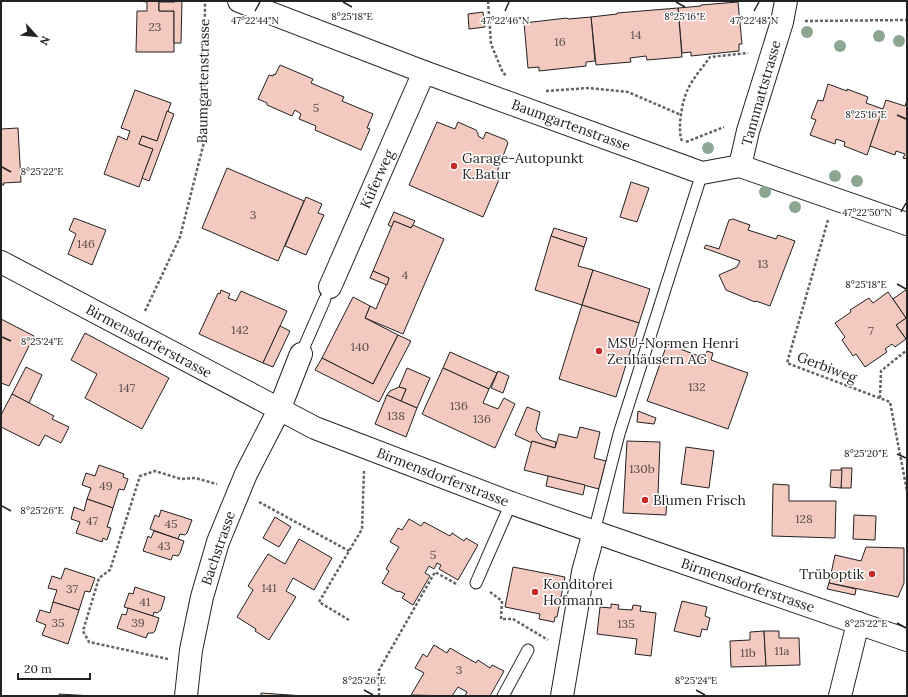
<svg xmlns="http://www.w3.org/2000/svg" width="908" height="697" viewBox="0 0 908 697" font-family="Lora,serif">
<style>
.building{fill:#f3c9c0;stroke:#222}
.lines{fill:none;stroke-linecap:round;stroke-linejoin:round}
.lane-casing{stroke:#222;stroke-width:13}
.street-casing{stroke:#222;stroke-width:24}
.secondary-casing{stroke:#222;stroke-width:24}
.path{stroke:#646464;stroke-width:2.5;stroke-dasharray:3 2;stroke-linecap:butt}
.lane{stroke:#fff;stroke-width:11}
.street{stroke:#fff;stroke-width:22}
.secondary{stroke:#fff;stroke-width:22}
.tree{fill:#8da692}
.ticks{fill:none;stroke:#222;stroke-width:1.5}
.poi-dot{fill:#c62828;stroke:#fff;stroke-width:1.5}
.labels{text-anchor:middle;stroke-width:3;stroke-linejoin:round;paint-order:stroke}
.number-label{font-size:12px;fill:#564c4a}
.street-label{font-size:14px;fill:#222;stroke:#fff}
.poi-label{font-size:14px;fill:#222;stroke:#fff;text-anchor:start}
.ticks-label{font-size:10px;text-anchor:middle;fill:#222;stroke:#fff;stroke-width:3;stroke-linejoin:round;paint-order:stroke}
</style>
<rect width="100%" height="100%" fill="#fff"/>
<!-- building -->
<g class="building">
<polygon points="137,1 175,1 175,2 159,2 159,11 174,11 174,52 136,52 137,11 147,11 147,2"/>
<polygon points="175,1 182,1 181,43 174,43 174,11 159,11 159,2 175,2"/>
<polygon points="738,2 742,44 739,44 739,51 691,56 691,52 682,53 678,8 701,6 701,5"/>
<polygon points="678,8 682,57 647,60 646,56 630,58 631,62 596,65 591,17 617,14 617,13"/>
<polygon points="483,12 485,27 469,29 468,14"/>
<polygon points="591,17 595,61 586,62 586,66 539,71 539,67 528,68 524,23 567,18 568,19"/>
<polygon points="280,65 313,79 311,83 344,97 342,101 373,114 367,128 370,129 361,150 315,130 316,126 299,119 301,114 295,110 292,116 267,105 267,103 258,99 269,75 273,76 274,74 275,75"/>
<polygon points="828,84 847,91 847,89 868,97 866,103 883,109 867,155 844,146 845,142 836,139 835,144 810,135 816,120 811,118 818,100 823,101"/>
<polygon points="135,90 171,103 157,141 142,136 139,144 153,149 139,187 104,174 118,136 127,140 130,131 121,128"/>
<polygon points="886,100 905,106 907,100 907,159 903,158 905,154 896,151 895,155 870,146"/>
<polygon points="167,111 174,114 149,181 142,178 153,149 139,144 142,136 157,141"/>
<polygon points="437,122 455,129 458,122 476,130 478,133 478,136 483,139 486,132 506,140 508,143 497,172 501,175 483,217 409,185"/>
<polygon points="18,128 21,182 3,183 4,185 1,185 1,129"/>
<polygon points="227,168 304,201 278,261 202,228"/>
<polygon points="631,182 649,188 637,222 620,217"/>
<polygon points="306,197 322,204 318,213 324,215 306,255 285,246"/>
<polygon points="394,212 415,221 411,228 394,221 392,227 388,225"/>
<polygon points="74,218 106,230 92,265 68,254 76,234 69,230"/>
<polygon points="733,219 750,225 748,230 776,239 778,235 795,241 770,306 756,301 755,302 726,290 719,275 737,267 740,261 704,248 706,245 719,249 729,220"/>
<polygon points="394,221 411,228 413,225 444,239 403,334 365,318 370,306 376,309 389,278 373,271"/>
<polygon points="554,228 587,238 584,247 551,236"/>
<polygon points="551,236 584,247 578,266 593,270 582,305 535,290"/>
<polygon points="593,270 650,289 639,323 582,305"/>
<polygon points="373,271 389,278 387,285 370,278"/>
<polygon points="907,289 907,340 896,325 906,318 893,299"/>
<polygon points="221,290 230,294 228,298 236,301 241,291 287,311 263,363 199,334 218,293 220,294"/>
<polygon points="888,292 906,318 896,325 906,339 895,347 892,344 885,349 887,352 865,367 856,354 853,356 842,340 845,337 835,323 851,312 850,310 869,298 873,303"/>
<polygon points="353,297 370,306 365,318 398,335 373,384 322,358"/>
<polygon points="582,305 639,323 616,397 559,379"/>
<polygon points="1,319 34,336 9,386 1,383"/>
<polygon points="280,326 290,331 273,367 263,363"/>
<polygon points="85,333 169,378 142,429 85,398 97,374 71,360"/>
<polygon points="398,335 411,341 379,402 315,370 322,358 373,384"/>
<polygon points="667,344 704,358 707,351 713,353 711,360 748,373 728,429 647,401"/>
<polygon points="450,352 497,373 489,389 443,368"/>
<polygon points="26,367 42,375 29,403 12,394"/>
<polygon points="407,368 430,378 417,408 401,401 406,389 399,387"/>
<polygon points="443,368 489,389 483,403 498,409 504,398 515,404 495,448 422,414"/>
<polygon points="498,371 509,376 503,393 491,388"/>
<polygon points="399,387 406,389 401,401 387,395 390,391"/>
<polygon points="12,394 54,416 52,419 69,427 61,443 45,435 39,446 1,427 1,415"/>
<polygon points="387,395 417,408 406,437 375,424"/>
<polygon points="527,407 540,412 536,430 538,433 542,438 556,442 555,448 532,441 532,443 515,435"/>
<polygon points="638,411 656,418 654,424 637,422"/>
<polygon points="580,427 600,432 594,458 606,461 599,489 524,470 532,441 555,448 559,434 577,438"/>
<polygon points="627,441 660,442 658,495 667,496 666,515 623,513"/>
<polygon points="686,447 714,451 709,488 681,484"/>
<polygon points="99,465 124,474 123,477 128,479 124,490 119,489 113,508 87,499 91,488 82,485 86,473 95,476"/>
<polygon points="841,468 852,468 851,488 841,488"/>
<polygon points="831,470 842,470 841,488 830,487"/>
<polygon points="548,476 585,485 583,495 546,486"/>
<polygon points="773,484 789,485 789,501 836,501 835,538 772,536"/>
<polygon points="87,499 113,508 107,527 111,528 107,540 103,538 102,542 76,533 80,522 71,519 74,507 84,511"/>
<polygon points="161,510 192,520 187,533 185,535 180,534 178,539 150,529 155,515 159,517"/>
<polygon points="854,515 876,516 875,540 853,539"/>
<polygon points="275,517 291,527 279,547 263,538"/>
<polygon points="409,519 421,526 424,522 450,536 452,533 464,541 466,538 478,545 458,580 439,569 441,565 437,563 434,569 429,566 425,573 430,576 413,605 402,598 405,594 399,591 398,592 382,583 389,571 386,569 399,547 390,542 398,528 402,530"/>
<polygon points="154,531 184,541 180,553 178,556 173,555 171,560 143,551 148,536 151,538"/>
<polygon points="299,539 332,558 314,590 293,578 286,591 296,597 269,640 255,631 256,629 237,617 253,590 248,586 268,554 285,564"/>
<polygon points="866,547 904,548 904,583 898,597 829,583 835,555 861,561"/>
<polygon points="513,567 565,577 557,617 555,617 554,622 539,619 540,614 505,607"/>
<polygon points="65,568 95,578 90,592 85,591 79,610 53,602 57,590 48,588 52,576 61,579"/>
<polygon points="829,583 856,589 855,595 827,589"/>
<polygon points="135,587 165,597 161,610 157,613 154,612 153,616 124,607 129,593 133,594"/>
<polygon points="682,601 707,607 705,616 710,618 707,630 702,629 700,637 674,631"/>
<polygon points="53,602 79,610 68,644 42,635 46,625 36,621 40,610 50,613"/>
<polygon points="611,604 619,605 618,609 632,610 633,605 641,606 640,611 656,613 651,656 635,654 637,639 597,634 600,607 611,608"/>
<polygon points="128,608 159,618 155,631 153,633 148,633 146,638 117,628 122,614 126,615"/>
<polygon points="764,631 766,666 731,667 730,641 750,640 750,632"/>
<polygon points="764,631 779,631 779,638 799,638 800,665 766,666"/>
<polygon points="434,645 447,653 450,648 476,663 478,660 490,668 492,665 504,671 490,696 465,696 467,692 458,687 452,696 411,695 424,673 415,668 423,654 427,657"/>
<polygon points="261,693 304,696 261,696"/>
<polygon points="59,694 93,696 59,696"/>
</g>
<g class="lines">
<!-- lane casing -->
<g class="lane-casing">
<g id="lane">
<polyline points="301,354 325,299"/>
<polyline points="594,532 619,434 702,173"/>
<polyline points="476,583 511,503"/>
<polyline points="503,696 528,650"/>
</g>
</g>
<!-- street casing -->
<g class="street-casing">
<g id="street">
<polyline points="239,1 424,72 702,173 740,166 907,224"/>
<polyline points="740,166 748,131 782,22 786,1"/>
<polyline points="330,287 424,72"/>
<polyline points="186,696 191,650 202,597 218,542 246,474 279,410 301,354"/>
<polyline points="562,696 583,572 594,532"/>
<polyline points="840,696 858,623"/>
</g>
</g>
<!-- secondary casing -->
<g class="secondary-casing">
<polyline id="secondary" points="1,262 315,428 511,503 907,640"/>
</g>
<!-- path -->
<g class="path">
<polyline points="488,1 491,44 503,73 507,76"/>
<polyline points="805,21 907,20"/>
<polyline points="546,91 589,88 628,92 681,115"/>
<path d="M682,141C677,130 682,100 688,89C693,78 703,67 710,57L748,53"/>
<polyline points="686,142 724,127"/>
<polyline points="828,220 787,363 890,402 907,491"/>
<polyline points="145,311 180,237 204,142 205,1"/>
<polyline points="880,398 881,371 907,350"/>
<polyline points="259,502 349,551"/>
<polyline points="490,592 502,601 501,619 513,619 548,640"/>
<polyline points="349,620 319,602 362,529 364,471"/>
<polyline points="168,659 89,642 83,631 99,578 110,570 140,476 155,471 181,479 195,478 217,484"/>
<polyline points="379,696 379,670 435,572 458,585"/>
</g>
<!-- lane -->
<use href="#lane" class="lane"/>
<!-- street -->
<use href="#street" class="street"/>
<!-- secondary -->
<use href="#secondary" class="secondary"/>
</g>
<!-- trees -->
<g class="tree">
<circle cx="807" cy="32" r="6"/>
<circle cx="879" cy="36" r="6"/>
<circle cx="899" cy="41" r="6"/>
<circle cx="840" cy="46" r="6"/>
<circle cx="708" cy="148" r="6"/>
<circle cx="835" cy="176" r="6"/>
<circle cx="857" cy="181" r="6"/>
<circle cx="765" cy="192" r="6"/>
<circle cx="795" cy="207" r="6"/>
</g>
<!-- ticks -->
<path class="ticks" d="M343,2L352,7M676,2L685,7M255,11L260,2M505,11L509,2M754,11L759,2M897,115L906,119M2,167L11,172M901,212L906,203M897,284L906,289M2,337L11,341M897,454L906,458M2,506L11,511M897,623L906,628M364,690L373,695M696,690L705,695"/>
<!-- markers -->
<g class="poi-dot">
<circle cx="454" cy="166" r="4"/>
<circle cx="599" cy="351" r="4"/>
<circle cx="645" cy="500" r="4"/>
<circle cx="872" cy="574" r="4"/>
<circle cx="535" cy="592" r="4"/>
</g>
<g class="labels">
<!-- number labels -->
<g class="number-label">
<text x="155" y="31">23</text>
<text x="636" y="39">14</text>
<text x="560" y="46">16</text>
<text x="316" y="112">5</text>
<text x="253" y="219">3</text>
<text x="86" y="248">146</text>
<text x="763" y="268">13</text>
<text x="405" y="279">4</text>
<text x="240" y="334">142</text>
<text x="871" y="335">7</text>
<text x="360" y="351">140</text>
<text x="697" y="391">132</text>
<text x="127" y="392">147</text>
<text x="459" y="410">136</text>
<text x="396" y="420">138</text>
<text x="482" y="423">136</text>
<text x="642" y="473">130b</text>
<text x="106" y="490">49</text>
<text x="804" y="523">128</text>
<text x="92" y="525">47</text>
<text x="171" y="528">45</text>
<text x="164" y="550">43</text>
<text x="433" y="559">5</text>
<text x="269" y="592">141</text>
<text x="72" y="593">37</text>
<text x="145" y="606">41</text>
<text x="58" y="627">35</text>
<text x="138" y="627">39</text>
<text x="626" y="628">135</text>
<text x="782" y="655">11a</text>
<text x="748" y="657">11b</text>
<text x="459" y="674">3</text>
</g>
<!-- street labels -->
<g class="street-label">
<text transform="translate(203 81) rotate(-89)" y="5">Baumgartenstrasse</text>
<text transform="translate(761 93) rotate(-74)" y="5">Tannmattstrasse</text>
<text transform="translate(571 125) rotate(20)" y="5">Baumgartenstrasse</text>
<text transform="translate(377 179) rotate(-66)" y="5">Küferweg</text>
<text transform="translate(149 341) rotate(28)" y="5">Birmensdorferstrasse</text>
<text transform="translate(827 367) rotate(21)" y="5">Gerbiweg</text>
<text transform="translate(443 477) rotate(21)" y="5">Birmensdorferstrasse</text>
<text transform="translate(218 548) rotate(-71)" y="5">Bachstrasse</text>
<text transform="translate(748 585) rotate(19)" y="5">Birmensdorferstrasse</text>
</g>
<!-- poi labels -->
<g class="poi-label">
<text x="462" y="163">Garage-Autopunkt<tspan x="462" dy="16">K.Batur</tspan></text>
<text x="607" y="348">MSU-Normen Henri<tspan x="607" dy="16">Zenhäusern AG</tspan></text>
<text x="653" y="505">Blumen Frisch</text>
<text x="864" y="579" text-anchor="end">Trüboptik</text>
<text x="543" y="589">Konditorei<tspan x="543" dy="16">Hofmann</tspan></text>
</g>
</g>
<g class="ticks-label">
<text x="352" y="20">8°25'18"E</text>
<text x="685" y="20">8°25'16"E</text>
<text x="255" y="24">47°22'44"N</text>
<text x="505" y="24">47°22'46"N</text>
<text x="754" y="24">47°22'48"N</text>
<text x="866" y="118">8°25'16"E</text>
<text x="42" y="175">8°25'22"E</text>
<text x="867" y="216">47°22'50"N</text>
<text x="866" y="288">8°25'18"E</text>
<text x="42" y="345">8°25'24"E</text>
<text x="866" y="457">8°25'20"E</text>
<text x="42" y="514">8°25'26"E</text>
<text x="866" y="627">8°25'22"E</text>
<text x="364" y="684">8°25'26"E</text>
<text x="696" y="684">8°25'24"E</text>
</g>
<!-- border -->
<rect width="908" height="697" fill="none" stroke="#222222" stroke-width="4"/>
<!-- north arrow -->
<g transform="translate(36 36) rotate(117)" stroke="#ffffff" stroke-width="3" paint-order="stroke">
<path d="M0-3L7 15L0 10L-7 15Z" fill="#222222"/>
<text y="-6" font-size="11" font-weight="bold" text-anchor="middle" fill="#222222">N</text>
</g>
<!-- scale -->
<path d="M18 673v6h72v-6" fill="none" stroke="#222222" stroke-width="2"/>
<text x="24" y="673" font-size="12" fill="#222222" stroke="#ffffff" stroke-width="3" paint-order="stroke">20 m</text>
</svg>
